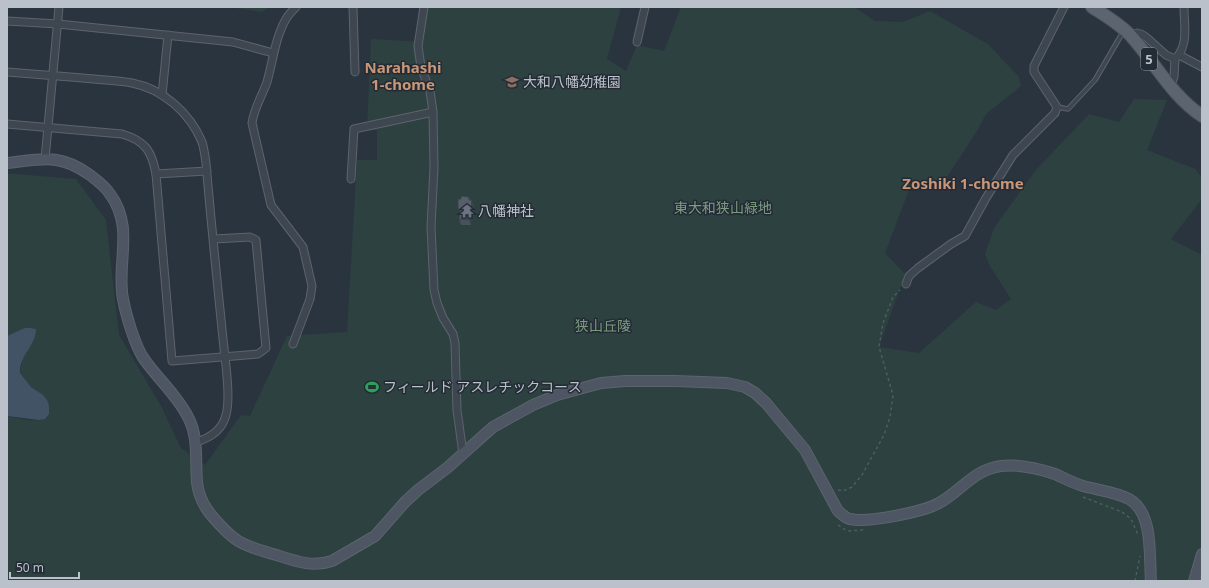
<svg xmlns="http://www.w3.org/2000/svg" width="1209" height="588" viewBox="0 0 1209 588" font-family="'Noto Sans','Noto Sans JP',sans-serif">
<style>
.green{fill:#2d4141}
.water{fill:#425366}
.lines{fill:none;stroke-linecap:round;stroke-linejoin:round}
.lane-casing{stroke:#5c646d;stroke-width:5.5}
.street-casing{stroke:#5c646d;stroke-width:9}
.secondary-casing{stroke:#5c646d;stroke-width:12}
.primary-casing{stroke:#484f59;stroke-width:14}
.path{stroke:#4c5e5f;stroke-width:1.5;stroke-dasharray:3 3;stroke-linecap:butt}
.lane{stroke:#3e4650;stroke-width:3.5}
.street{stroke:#3e4650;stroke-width:7}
.secondary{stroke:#4d5662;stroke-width:10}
.primary{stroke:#5c656f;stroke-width:12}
.wall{fill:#48525b}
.shaded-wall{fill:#3b424a}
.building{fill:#545f6a;stroke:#3b424a}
.labels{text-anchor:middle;stroke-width:3;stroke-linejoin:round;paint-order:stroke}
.shield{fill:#232b35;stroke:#8d949d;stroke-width:1}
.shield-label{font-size:13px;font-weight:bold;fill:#bbc1ca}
.poi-label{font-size:14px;fill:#bbc1ca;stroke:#232b35;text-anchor:start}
.park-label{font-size:14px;fill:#7c9c82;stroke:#232b35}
.neighbourhood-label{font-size:15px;font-weight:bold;fill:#c99677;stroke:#232b35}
</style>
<rect width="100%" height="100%" fill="#2a343f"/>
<!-- green -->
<g class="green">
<polygon points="229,7 269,7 262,12"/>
<path d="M424,7H621L607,59L626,71L637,45L664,51L681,7H854L875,21L903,22L930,11L988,44L1019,77L1021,86L986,114L977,131L945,180L912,182L885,253L905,274L879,347L919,353L976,302L996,310L1011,299L990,266L985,254L994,228L1035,171L1089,114L1119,122L1134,99L1167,100L1147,150L1195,169L1202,178V199L1171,239L1202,255V581H7V416C17,418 48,427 49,411L36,390L31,387L20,373L22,360L25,353L18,332L7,336V174H16L76,179L106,220L119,335L161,406L181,448L205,465L241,415L250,416L287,336L347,332L357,160H377V130H367L371,39L420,42Z"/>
</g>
<!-- water -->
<path class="water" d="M25,328H30L36,329C36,346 19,355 20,373L31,387L43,395L47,400L49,406V414L45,419L39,420L7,416V336Z"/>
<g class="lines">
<!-- lane casing -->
<g class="lane-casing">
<polyline id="lane" points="1057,107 1068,109 1095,80 1123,32"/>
</g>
<!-- street casing -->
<g class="street-casing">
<g id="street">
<polyline points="353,7 355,72"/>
<polyline points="424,7 418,46 421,67 430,91 433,112 434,167 431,227 434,290 437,303 443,318 453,334 455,343 457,410 463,454"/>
<polyline points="7,21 58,24 233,42 273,53"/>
<polyline points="1131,36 1137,33 1141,34 1146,37 1166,55 1175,59"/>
<polyline points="637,42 645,7"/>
<polyline points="1179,55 1202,67"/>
<path d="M7,72C32,74 58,76 83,78C99,80 116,80 132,83C163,89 190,113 202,142C204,148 205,156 206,163C211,222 217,280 223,339C225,359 231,397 226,415C222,431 210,438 196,442"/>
<path d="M1170,87L1174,77L1175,59C1189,46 1184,25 1184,7"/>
<polyline points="162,95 168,35"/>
<path d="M7,124L122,134C146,141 152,152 156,174L172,361L258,354L266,348L256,240L250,237L214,239"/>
<polyline points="45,159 59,7"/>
<polyline points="156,174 207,171"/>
<polyline points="351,179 354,129 433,112"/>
<polyline points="906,284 909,276 918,268 951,244 965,236 986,198 1013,155 1055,113 1057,107 1034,72 1034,66 1064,7"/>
<path d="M293,344L310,299L312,286L303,247L271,205L252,123C254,108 262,96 267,82C273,61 275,38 286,19C288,15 292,11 296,7"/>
</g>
</g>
<!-- secondary casing -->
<g class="secondary-casing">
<g id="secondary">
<path d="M7,163C42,159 60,153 90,175C98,181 105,186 110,194C135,228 116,263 123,299C126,315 135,346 144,359C158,379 177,395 188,417C199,438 195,459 197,482C199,503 211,516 225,530C230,535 235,540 242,543C251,548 263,551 273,554C293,560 311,568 332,561L375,536L405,502L418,490L447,468L493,427L533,405L557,395L601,383L625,381H676L727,383L745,387L755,393L766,403L805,450L838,511C842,514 845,518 850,519C868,523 923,512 939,503C961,491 973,470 1001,466C1019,464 1037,468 1055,474C1064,478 1073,483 1083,486C1098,490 1116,492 1129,499C1154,513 1149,557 1151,581"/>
<polyline points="1194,581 1202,554"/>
</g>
</g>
<!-- primary casing -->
<g class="primary-casing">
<path id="primary" d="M1092,7C1106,16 1120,24 1131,36C1156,64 1171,95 1202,116"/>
</g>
<!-- path -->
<g class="path">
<polyline points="838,490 843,491 852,487 862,475 884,435 890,417 893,395 879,347 883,323 893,297 900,290"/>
<polyline points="1083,497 1122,512 1131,519 1138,535"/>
<polyline points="838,525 847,531 864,530"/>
<polyline points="1135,581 1140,556"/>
</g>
<!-- lane -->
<use href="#lane" class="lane"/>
<!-- street -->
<use href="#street" class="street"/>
<!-- secondary -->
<use href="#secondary" class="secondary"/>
<!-- primary -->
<use href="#primary" class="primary"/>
</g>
<!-- wall -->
<polygon class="wall" points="469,197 474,206 473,215 471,215 471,225 461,225 459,219 460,215 458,209"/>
<!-- shaded-wall -->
<g class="shaded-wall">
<polygon points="472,200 474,206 473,215 471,210"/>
<polygon points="469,210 471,215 471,225 469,220"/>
</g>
<!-- building -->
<polygon class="building" points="461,196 469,197 469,200 472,200 471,210 469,210 469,220 459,219 460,210 458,209 458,199 461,199"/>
<!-- icons -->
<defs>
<g id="school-bare" transform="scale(1.08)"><path d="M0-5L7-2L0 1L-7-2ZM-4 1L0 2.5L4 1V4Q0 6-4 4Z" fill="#8d6e63" stroke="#232b35" stroke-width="2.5" paint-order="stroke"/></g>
<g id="temple-bare" transform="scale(1.08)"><path d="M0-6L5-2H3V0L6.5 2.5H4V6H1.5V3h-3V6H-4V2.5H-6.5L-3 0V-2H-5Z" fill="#6b7280" stroke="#232b35" stroke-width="2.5" paint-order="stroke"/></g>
<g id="stadium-bare" transform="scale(1.08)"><path d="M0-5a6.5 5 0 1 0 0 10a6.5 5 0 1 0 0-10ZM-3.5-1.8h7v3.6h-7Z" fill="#2e9e5b" stroke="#232b35" stroke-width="2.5" paint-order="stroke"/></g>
</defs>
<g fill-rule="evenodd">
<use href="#school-bare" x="512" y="82"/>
<use href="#temple-bare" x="467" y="211"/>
<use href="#stadium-bare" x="372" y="387"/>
</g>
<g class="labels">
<!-- shield labels -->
<rect class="shield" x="1141" y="48" width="16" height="22" rx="3"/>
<g class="shield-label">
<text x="1149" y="64">5</text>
</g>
<!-- poi labels -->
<g class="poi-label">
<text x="523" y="87">大和八幡幼稚園</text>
<text x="478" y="216">八幡神社</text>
<text x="383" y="392">フィールド アスレチックコース</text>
</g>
<!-- park labels -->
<g class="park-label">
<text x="723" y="213">東大和狭山緑地</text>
<text x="603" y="331">狭山丘陵</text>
</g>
<!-- neighbourhood labels -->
<g class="neighbourhood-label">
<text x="403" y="73">Narahashi<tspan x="403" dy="17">1-chome</tspan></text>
<text x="963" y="189">Zoshiki 1-chome</text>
</g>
</g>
<!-- border -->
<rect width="1209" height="588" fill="none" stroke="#bbc1ca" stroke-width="16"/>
<!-- scale -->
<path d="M10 572v6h69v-6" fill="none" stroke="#bbc1ca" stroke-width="2"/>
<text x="16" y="572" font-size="12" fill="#bbc1ca" stroke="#232b35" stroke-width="3" paint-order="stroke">50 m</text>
</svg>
